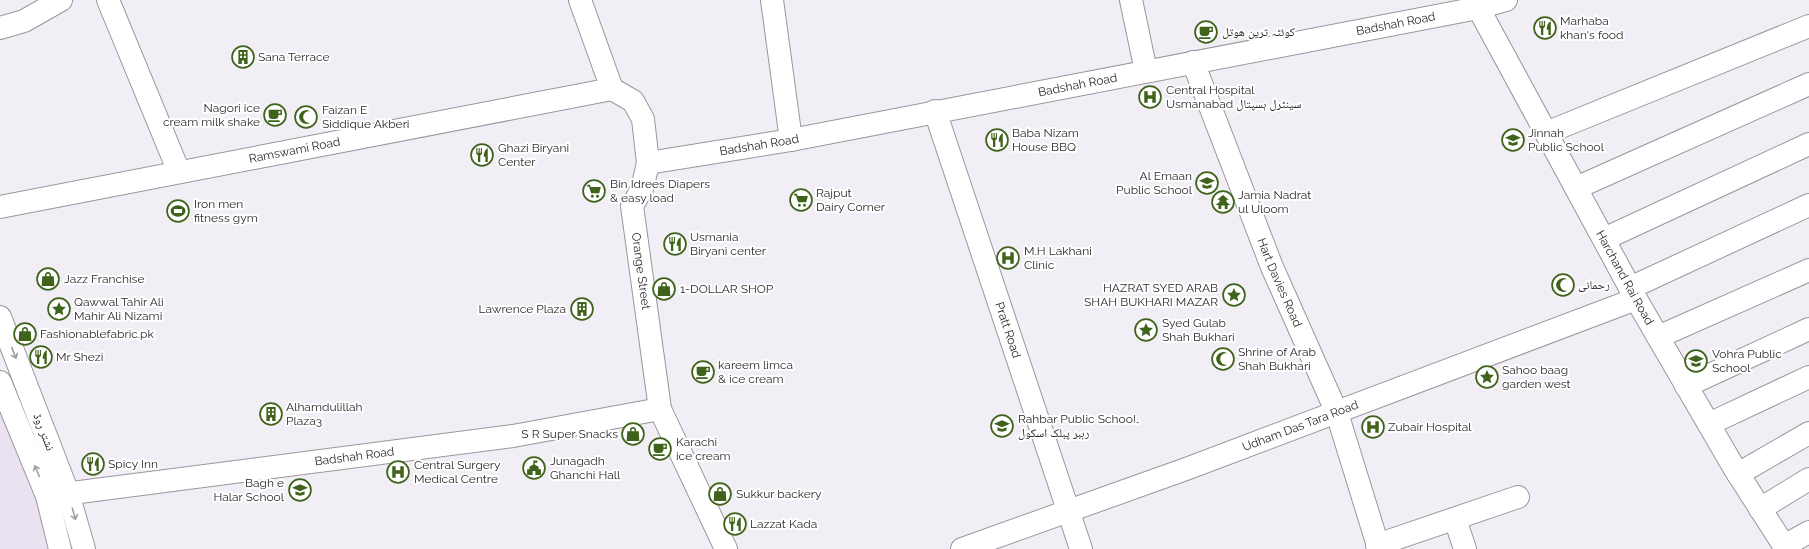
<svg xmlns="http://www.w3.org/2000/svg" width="1809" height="549" viewBox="0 0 1809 549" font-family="Raleway,'Noto Naskh Arabic',sans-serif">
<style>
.built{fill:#eae2f0}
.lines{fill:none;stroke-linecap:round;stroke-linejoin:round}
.minor-casing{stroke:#9a969d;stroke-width:24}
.major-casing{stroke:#9a969d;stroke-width:24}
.minor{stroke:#fff;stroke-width:22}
.major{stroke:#fff;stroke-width:22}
.oneway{stroke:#a09fa0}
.labels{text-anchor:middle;stroke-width:4;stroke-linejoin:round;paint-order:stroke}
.poi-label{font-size:12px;fill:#2b2a2c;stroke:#fff;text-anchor:start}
.street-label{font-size:12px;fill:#2b2a2c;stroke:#fff}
</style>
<rect width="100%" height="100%" fill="#f2eef5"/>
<!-- built -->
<polygon class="built" points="0,382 60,549 0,549"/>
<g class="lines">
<!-- minor casing -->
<g class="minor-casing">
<g id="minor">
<polyline points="108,0 179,172"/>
<polyline points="580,0 612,89"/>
<polyline points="772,0 791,140"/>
<polyline points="1131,0 1146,71"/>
<polyline points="0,28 24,21 61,0"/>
<path id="s1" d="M1193,62L1272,267L1337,413L1379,549"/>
<path id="s2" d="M935,111L1081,549"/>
<polyline points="1546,133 1809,26"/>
<path id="s3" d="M648,163L642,189L632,206L660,409L726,549"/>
<polyline points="1576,188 1809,84"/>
<polyline points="1604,239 1809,144"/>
<polyline points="1630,288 1809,205"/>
<polyline points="1658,337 1809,270"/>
<polyline points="1686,386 1809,329"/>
<polyline points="1709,424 1809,377"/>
<polyline points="1738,474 1809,433"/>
<path id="s4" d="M49,496L513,436L660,409"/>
<polyline points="1760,509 1809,479"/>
<polyline points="1455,519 1465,549"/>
<polyline points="1377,545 1518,497"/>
<polyline points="1784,546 1809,532"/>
<path id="s5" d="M962,549L1186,469L1636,299"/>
</g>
</g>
<!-- major casing -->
<g class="major-casing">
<g id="major">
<path id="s6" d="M1474,0L1636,299L1733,466L1786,549"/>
<path id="s7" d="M0,207L612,89L633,101L643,119L648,163L791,140L1478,8L1506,0"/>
<polyline points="0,317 68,493 84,549"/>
<polyline points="0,382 47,496 60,549"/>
</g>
</g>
<!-- minor -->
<use href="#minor" class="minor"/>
<!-- major -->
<use href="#major" class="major"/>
</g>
<!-- one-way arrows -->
<defs><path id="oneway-shaft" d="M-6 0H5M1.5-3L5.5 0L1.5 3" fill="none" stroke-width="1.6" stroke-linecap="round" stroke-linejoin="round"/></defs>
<g class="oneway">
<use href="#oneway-shaft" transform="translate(14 353) rotate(69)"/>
<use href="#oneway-shaft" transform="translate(37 471) rotate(-113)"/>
<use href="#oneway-shaft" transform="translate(74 514) rotate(74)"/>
</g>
<!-- icons -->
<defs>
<g id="restaurant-ring" transform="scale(1.15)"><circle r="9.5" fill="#fff" stroke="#40631b" stroke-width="1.5"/><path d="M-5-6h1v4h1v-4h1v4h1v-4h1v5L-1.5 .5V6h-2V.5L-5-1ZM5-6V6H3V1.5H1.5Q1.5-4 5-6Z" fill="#40631b"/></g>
<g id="cafe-ring" transform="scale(1.15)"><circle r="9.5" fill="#fff" stroke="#40631b" stroke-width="1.5"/><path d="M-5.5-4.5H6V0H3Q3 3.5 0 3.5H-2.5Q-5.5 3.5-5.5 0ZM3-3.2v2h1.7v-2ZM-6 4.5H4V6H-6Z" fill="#40631b"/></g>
<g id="building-ring" transform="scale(1.15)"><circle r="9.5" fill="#fff" stroke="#40631b" stroke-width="1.5"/><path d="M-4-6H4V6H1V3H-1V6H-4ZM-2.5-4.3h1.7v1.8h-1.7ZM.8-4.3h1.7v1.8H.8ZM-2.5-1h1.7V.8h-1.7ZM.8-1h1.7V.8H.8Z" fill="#40631b"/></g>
<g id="hospital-ring" transform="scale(1.15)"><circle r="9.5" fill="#fff" stroke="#40631b" stroke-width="1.5"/><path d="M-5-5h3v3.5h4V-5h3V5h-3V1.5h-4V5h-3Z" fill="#40631b"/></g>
<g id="mosque-ring" transform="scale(1.15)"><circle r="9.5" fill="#fff" stroke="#40631b" stroke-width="1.5"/><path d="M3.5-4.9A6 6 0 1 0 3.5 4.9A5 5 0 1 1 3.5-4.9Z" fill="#40631b"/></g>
<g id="school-ring" transform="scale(1.15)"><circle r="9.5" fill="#fff" stroke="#40631b" stroke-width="1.5"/><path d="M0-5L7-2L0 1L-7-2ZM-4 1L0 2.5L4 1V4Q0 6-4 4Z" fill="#40631b"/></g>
<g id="supermarket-ring" transform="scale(1.15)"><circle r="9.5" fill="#fff" stroke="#40631b" stroke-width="1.5"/><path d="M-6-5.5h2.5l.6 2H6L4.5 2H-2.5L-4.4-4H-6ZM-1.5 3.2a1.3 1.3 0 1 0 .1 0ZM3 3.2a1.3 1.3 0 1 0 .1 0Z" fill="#40631b"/></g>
<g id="temple-ring" transform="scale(1.15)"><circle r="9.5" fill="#fff" stroke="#40631b" stroke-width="1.5"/><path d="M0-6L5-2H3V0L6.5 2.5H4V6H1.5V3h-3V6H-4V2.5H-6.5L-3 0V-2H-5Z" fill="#40631b"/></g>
<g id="stadium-ring" transform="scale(1.15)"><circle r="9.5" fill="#fff" stroke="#40631b" stroke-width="1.5"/><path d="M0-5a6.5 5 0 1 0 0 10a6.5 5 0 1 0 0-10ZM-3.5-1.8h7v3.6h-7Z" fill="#40631b"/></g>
<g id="shop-ring" transform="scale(1.15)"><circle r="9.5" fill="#fff" stroke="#40631b" stroke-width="1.5"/><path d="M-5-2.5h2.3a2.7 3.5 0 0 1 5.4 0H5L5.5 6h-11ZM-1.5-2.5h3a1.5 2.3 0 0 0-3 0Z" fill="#40631b"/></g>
<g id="sight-ring" transform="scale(1.15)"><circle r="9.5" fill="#fff" stroke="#40631b" stroke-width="1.5"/><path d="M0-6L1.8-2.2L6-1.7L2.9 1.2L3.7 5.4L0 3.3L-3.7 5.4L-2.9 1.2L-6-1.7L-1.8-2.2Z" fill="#40631b"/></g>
<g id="civic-ring" transform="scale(1.15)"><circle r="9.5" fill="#fff" stroke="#40631b" stroke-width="1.5"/><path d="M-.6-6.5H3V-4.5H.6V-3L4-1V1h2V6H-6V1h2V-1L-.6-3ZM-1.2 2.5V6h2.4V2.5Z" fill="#40631b"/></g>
</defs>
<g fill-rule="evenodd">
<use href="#restaurant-ring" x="1545" y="28"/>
<use href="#cafe-ring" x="1206" y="32"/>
<use href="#building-ring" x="243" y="57"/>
<use href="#hospital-ring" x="1150" y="97"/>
<use href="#cafe-ring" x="275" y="115"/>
<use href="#mosque-ring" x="306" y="117"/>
<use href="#restaurant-ring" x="997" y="140"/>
<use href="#school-ring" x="1513" y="140"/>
<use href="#restaurant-ring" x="482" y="155"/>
<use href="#school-ring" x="1207" y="183"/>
<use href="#supermarket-ring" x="594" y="191"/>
<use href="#supermarket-ring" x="801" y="200"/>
<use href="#temple-ring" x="1223" y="202"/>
<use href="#stadium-ring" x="178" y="211"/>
<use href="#restaurant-ring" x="675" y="244"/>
<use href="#hospital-ring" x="1008" y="258"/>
<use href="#shop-ring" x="48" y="279"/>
<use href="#mosque-ring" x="1563" y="285"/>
<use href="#shop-ring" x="664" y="289"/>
<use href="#sight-ring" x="1234" y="295"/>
<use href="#sight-ring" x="59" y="309"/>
<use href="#building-ring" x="582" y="309"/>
<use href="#sight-ring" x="1146" y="330"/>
<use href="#shop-ring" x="25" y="334"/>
<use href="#restaurant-ring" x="41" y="357"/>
<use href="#mosque-ring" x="1223" y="359"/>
<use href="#school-ring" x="1696" y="361"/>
<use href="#cafe-ring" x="703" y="372"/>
<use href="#sight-ring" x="1487" y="377"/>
<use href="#building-ring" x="271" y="414"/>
<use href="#school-ring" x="1002" y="426"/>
<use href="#hospital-ring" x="1373" y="427"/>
<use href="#shop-ring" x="633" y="434"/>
<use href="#cafe-ring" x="660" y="449"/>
<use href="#restaurant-ring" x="93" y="464"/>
<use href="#civic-ring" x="534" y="468"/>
<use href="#hospital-ring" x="398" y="472"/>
<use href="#school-ring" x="300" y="490"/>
<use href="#shop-ring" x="720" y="494"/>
<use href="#restaurant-ring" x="735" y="524"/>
</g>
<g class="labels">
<!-- poi labels -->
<g class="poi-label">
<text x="1560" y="25">Marhaba<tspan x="1560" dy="14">khan's food</tspan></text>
<text x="1222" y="36">کوئٹہ ترین ھوتل</text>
<text x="258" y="61">Sana Terrace</text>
<text x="1166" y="94">Central Hospital<tspan x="1166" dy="14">Usmanabad سینٹرل ہسپتال</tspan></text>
<text x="260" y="112" text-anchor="end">Nagori ice<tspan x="260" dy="14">cream milk shake</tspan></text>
<text x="322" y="114">Faizan E<tspan x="322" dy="14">Siddique Akberi</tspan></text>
<text x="1012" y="137">Baba Nizam<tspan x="1012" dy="14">House BBQ</tspan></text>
<text x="1528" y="137">Jinnah<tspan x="1528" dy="14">Public School</tspan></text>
<text x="498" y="152">Ghazi Biryani<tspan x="498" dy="14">Center</tspan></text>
<text x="1192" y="180" text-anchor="end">Al Emaan<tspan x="1192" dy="14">Public School</tspan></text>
<text x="610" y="188">Bin Idrees Diapers<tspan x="610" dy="14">&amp; easy load</tspan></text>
<text x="816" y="197">Rajput<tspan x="816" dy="14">Dairy Corner</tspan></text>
<text x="1238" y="199">Jamia Nadrat<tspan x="1238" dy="14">ul Uloom</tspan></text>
<text x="194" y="208">Iron men<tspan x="194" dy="14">fitness gym</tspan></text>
<text x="690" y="241">Usmania<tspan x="690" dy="14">Biryani center</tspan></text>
<text x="1024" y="255">M.H Lakhani<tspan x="1024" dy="14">Clinic</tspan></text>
<text x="64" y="283">Jazz Franchise</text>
<text x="1578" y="289">رحمانی</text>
<text x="1218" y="292" text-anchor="end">HAZRAT SYED ARAB<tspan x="1218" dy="14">SHAH BUKHARI MAZAR</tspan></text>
<text x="680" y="293">1-DOLLAR SHOP</text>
<text x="74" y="306">Qawwal Tahir Ali<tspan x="74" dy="14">Mahir Ali Nizami</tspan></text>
<text x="566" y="313" text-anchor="end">Lawrence Plaza</text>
<text x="1162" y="327">Syed Gulab<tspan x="1162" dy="14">Shah Bukhari</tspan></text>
<text x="40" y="338">Fashionablefabric.pk</text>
<text x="1238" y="356">Shrine of Arab<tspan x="1238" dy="14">Shah Bukhari</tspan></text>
<text x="1712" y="358">Vohra Public<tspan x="1712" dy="14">School</tspan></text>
<text x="56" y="361">Mr Shezi</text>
<text x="718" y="369">kareem limca<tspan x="718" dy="14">&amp; ice cream</tspan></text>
<text x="1502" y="374">Sahoo baag<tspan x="1502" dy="14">garden west</tspan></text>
<text x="286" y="411">Alhamdulillah<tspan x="286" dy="14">Plaza3</tspan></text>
<text x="1018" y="423">Rahbar Public School۔<tspan x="1018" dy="14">رہبر پبلک اسکول</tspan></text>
<text x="1388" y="431">Zubair Hospital</text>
<text x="618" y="438" text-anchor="end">S R Super Snacks</text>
<text x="676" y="446">Karachi<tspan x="676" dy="14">ice cream</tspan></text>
<text x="550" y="465">Junagadh<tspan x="550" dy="14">Ghanchi Hall</tspan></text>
<text x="108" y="468">Spicy Inn</text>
<text x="414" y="469">Central Surgery<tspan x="414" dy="14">Medical Centre</tspan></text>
<text x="284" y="487" text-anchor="end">Bagh e<tspan x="284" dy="14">Halar School</tspan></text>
<text x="736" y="498">Sukkur backery</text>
<text x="750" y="528">Lazzat Kada</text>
</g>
<!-- street labels -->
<g class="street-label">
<text dy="4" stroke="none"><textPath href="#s7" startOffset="1473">Badshah Road</textPath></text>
<text dy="4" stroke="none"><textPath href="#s7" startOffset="1149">Badshah Road</textPath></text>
<text dy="4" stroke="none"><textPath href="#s7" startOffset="825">Badshah Road</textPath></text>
<text dy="4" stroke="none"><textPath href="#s7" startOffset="300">Ramswami Road</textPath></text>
<text dy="4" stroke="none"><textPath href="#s3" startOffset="112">Orange Street</textPath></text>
<text dy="4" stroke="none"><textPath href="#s6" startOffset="316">Harchand Rai Road</textPath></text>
<text dy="4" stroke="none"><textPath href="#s1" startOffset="237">Hart Davies Road</textPath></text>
<text dy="4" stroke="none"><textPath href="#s2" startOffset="231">Pratt Road</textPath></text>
<text dy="4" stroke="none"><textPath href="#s5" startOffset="360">Udham Das Tara Road</textPath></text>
<text transform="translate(44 432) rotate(69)" y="4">نشتر روڈ</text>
<text dy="4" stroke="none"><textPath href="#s4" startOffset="308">Badshah Road</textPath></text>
</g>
</g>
</svg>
